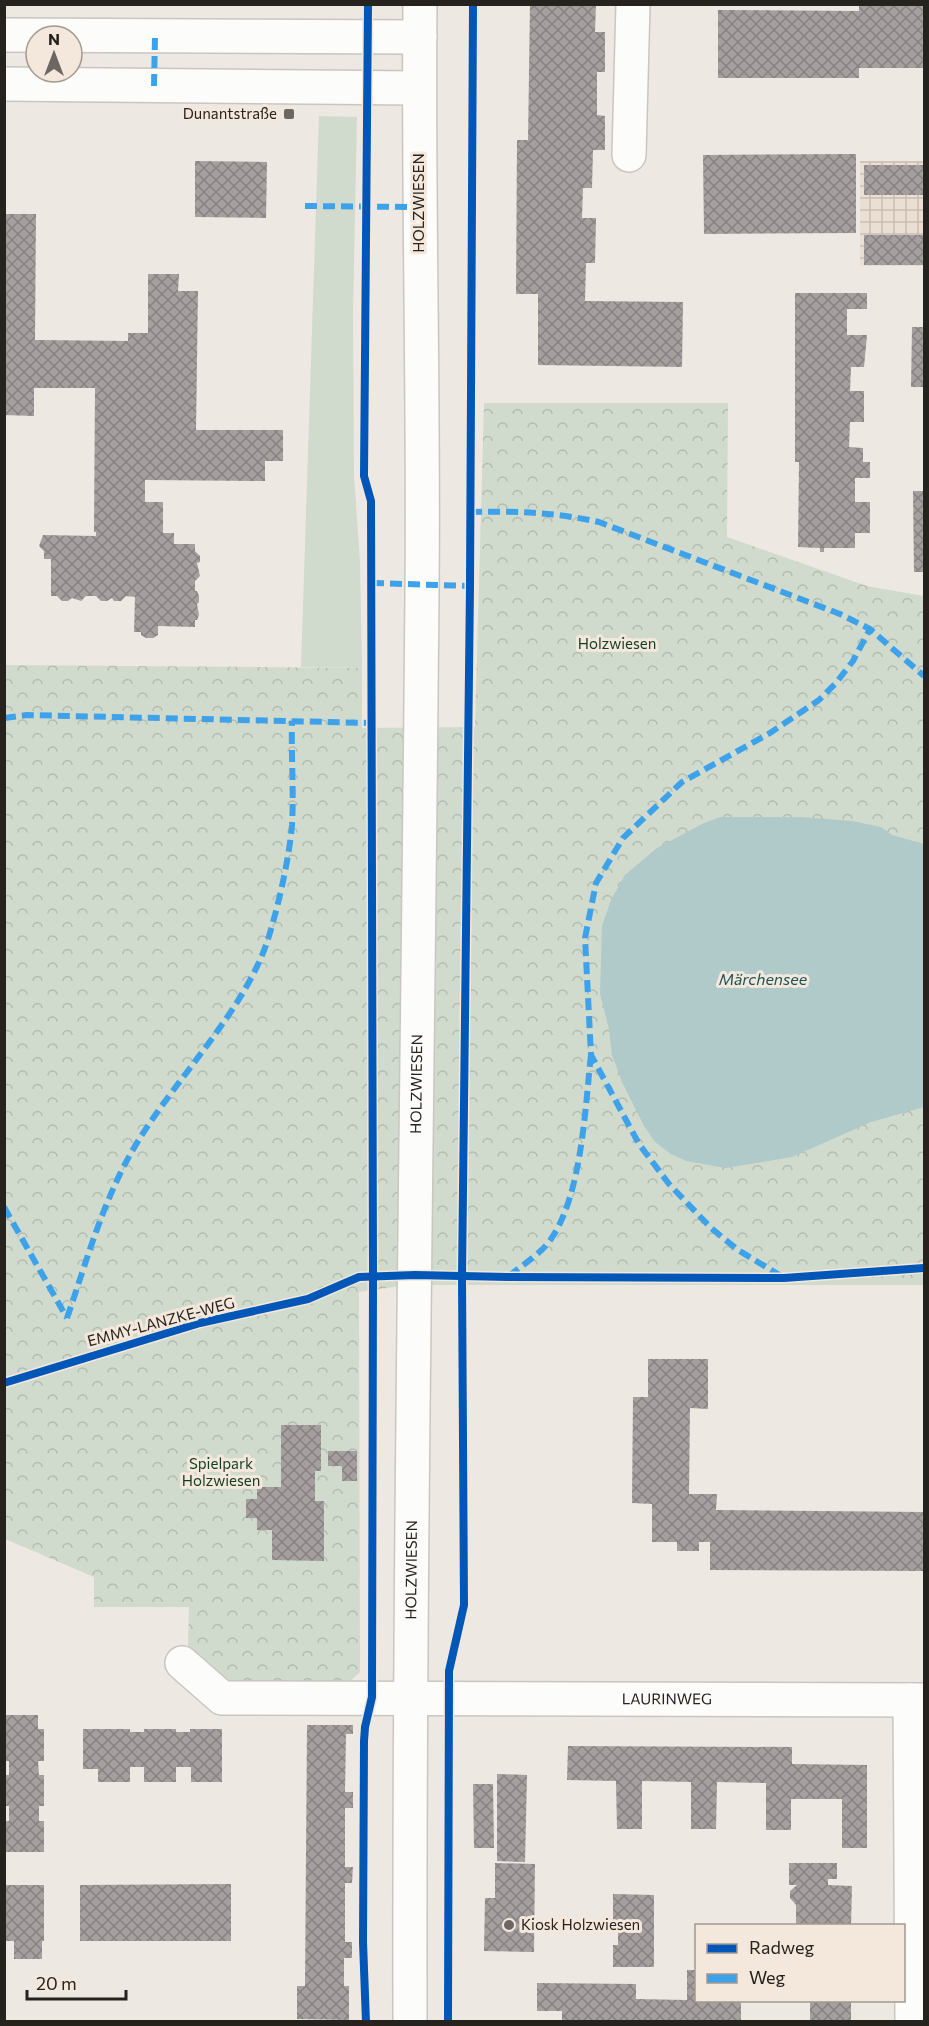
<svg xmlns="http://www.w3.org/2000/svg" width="929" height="2026" viewBox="0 0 929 2026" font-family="Commissioner,sans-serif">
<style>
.industrial{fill:url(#industrial-grid)}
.grass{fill:#d0dbcd}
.park{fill:url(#park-crowns)}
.water{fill:#b0c9c9}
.building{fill:url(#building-cross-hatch)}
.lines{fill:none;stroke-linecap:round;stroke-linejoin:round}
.minor-casing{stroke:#cac5c0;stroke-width:36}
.minor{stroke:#fcfcfb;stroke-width:33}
.quiet{stroke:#3ea2ea;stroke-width:6;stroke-dasharray:12 6;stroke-linecap:butt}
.cycleway-casing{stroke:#f4e8dc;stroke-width:11}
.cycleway{stroke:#0057b8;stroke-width:8}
.poi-dot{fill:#6c6763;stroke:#f4e8dc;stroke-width:2}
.labels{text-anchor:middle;stroke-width:6;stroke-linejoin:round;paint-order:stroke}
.poi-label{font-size:15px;fill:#26221e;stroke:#f4e8dc;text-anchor:end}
.street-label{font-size:15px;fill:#26221e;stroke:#f4e8dc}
.park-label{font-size:15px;fill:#103d20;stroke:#f4e8dc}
.water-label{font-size:16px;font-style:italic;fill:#1c5356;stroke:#f4e8dc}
</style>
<defs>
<pattern id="industrial-grid" width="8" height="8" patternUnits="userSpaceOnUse" patternTransform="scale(1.5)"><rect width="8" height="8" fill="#ebded2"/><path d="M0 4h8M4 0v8" fill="none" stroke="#c9beb4"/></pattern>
<pattern id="park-crowns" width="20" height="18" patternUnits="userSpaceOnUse" patternTransform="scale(1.5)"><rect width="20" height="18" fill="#d0dbcd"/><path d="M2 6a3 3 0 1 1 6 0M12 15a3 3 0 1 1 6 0" fill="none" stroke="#b2bcb0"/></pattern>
<pattern id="building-cross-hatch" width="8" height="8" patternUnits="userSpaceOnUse" patternTransform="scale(1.5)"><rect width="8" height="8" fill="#a5a09f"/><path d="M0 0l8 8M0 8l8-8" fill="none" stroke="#868281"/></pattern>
</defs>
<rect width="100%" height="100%" fill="#eee8e2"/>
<!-- industrial -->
<rect class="industrial" x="860" y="161" width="64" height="105"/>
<!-- grass -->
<polygon class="grass" points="319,116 357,117 353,312 354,476 360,560 362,668 301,667"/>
<!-- park -->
<polygon class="park" points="484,403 728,403 727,537 867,586 924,596 924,1285 409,1285 359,1292 360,1672 349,1682 223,1681 188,1646 189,1607 94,1607 94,1577 5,1539 4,665 362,668 362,728 475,727"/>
<!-- water -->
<polygon class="water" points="720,817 801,817 852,821 881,827 892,835 924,844 924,1107 871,1122 792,1157 726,1168 686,1161 671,1154 655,1142 644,1126 622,1082 612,1055 609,1029 600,994 602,926 611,900 625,875 657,848 702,824"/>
<!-- building -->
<g class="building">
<polygon points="530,4 596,4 595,32 605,32 605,72 597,72 597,115 605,116 605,150 593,150 592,188 583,188 582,218 596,218 595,263 586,263 585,301 683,302 682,367 538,365 538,294 516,294 517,140 528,140"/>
<polygon points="859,4 924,4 924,68 859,68 859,78 718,78 718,10 859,11"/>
<polygon points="856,154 856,233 704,234 703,155"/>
<polygon points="195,161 267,162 266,218 195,217"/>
<rect x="864" y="165" width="60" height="30"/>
<polygon points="4,214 36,214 35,340 128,341 128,333 148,333 148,274 179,274 178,291 198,291 196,430 283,430 283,461 265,461 265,481 145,480 145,502 163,502 163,533 174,533 174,544 195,544 195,551 200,556 200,562 197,563 200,576 195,581 195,591 197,591 199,596 199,602 197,604 199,615 197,620 195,620 195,627 158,626 158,635 153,638 146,638 141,635 141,632 134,632 135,597 126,596 121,601 114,601 112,598 107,601 101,601 96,596 86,596 81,601 72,598 68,601 62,601 57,596 51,596 51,559 44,559 44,551 39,546 43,535 96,536 96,532 94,532 95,388 34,388 34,416 4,415"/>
<rect x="864" y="235" width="60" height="30"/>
<polygon points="795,293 867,293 867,309 847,309 847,335 867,335 864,367 851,367 850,391 864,391 864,422 850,422 849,447 863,448 863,462 870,462 870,478 855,478 855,502 870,502 870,533 855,533 855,548 824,548 824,552 820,552 820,548 798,547 799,462 795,462"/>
<polygon points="912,327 924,327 924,387 911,387"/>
<polygon points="913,491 924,491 924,572 914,572"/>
<polygon points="648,1359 708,1359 708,1409 690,1408 689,1494 717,1494 716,1510 924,1512 924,1571 710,1570 710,1542 699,1542 699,1551 677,1551 677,1542 652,1542 652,1504 632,1503 633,1397 648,1397"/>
<polygon points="281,1425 321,1425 321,1471 315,1471 315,1501 324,1501 324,1561 272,1560 272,1530 257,1530 257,1518 246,1518 246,1499 257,1499 257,1487 281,1487"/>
<polygon points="328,1451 357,1451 357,1481 342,1481 342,1466 328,1466"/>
<polygon points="5,1715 38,1715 38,1729 44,1729 44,1761 38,1761 39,1775 44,1775 44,1806 39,1806 39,1821 44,1821 44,1852 4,1852 4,1821 9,1821 9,1806 4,1806 4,1775 9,1775 9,1761 4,1761"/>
<polygon points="307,1725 353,1725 353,1734 346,1734 345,1792 353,1792 353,1808 345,1808 345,1867 353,1867 352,1883 345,1883 345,1942 352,1942 352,1958 344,1958 344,1986 349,1986 349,2020 297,2019 297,1986 305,1986"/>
<polygon points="83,1729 130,1729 130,1732 144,1732 144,1729 176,1729 176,1732 190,1732 190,1729 222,1729 222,1782 191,1782 191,1767 176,1767 176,1782 144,1782 144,1767 130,1767 130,1782 98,1782 98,1769 83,1769"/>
<polygon points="568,1746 792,1747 792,1764 867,1765 867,1848 842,1848 842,1799 791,1799 791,1830 766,1830 766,1783 717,1782 716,1829 691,1829 691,1782 642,1781 642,1829 617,1829 616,1781 567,1780"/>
<polygon points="497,1774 527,1775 525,1862 497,1861"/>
<polygon points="473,1784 493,1784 494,1848 474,1848"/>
<polygon points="495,1863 535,1864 534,1952 484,1951 485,1898 495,1898"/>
<polygon points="789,1863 837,1863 837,1879 828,1879 828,1885 852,1886 851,1926 796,1926 796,1905 790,1898 790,1891 797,1885 789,1885"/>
<polygon points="231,1884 231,1941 80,1941 80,1885"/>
<polygon points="4,1885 44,1885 44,1941 42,1941 42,1959 14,1959 14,1941 4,1941"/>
<polygon points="613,1894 654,1895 654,1967 613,1967 613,1945 618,1945 618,1922 613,1922"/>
<polygon points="687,1970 696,1970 696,2001 741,2001 741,2022 562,2022 562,2011 537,2011 537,1983 636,1984 636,1999 687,2000"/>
<rect x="810" y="2001" width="41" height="21"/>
</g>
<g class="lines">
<!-- minor casing -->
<g class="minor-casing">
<g id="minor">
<polyline points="4,35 420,37"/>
<polyline points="4,84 419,88"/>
<polyline points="629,155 633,4"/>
<path id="s1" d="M182,1663L222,1698L924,1700"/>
<polyline points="910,1700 912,2022"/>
<path id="s2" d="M410,2022C409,1545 418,1069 422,592C424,396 418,200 420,4"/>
</g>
</g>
<!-- minor -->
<use href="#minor" class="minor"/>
<!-- quiet -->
<g class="quiet">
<polyline points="154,86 155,36"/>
<polyline points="305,206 419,207"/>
<path d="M470,512C518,511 552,512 599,522L840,614L870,629L924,676"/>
<polyline points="372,583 470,586"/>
<polyline points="4,718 27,715 372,723"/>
<polyline points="4,1207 67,1318"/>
<path d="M509,1276C521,1266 543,1252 551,1239C582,1194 585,1108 591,1055"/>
<polyline points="781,1276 738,1250 711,1228 669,1184 639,1144 591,1055 585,938 596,883 623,838 682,782 770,733 819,700 836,683 853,661 870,629"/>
<path d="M67,1318C88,1257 105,1193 140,1138C179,1075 248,1006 269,936C279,903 289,859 292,825C294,791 291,755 292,721"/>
</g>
<!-- cycleway casing -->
<g class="cycleway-casing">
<g id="cycleway">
<polyline points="4,1383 200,1323 308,1299 359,1277 415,1275 508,1277 784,1278 924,1268"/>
<polyline points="366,2022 363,1942 364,1741 365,1727 372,1697 373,1276 371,501 364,476 368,4"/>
<polyline points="448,2022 449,1671 464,1605 462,1276 470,586 473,4"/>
</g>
</g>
<!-- cycleway -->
<use href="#cycleway" class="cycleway"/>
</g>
<!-- markers -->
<g class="poi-dot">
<rect x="283" y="108" width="12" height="12" rx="3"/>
<circle cx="509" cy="1925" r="6"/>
</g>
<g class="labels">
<!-- poi labels -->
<g class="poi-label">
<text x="277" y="119">Dunantstraße</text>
<text x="521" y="1930" text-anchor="start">Kiosk Holzwiesen</text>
</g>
<!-- street labels -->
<g class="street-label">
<text transform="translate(419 203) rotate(-90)" y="5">HOLZWIESEN</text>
<text dy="5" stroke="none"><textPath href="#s2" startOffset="938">HOLZWIESEN</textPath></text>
<text transform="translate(161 1322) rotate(-15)" y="5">EMMY-LANZKE-WEG</text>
<text dy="5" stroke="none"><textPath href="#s2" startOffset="452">HOLZWIESEN</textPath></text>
<text dy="5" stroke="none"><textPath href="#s1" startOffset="498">LAURINWEG</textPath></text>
</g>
<!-- park labels -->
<g class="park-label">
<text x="617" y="649">Holzwiesen</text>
<text x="221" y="1469">Spielpark<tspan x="221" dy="17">Holzwiesen</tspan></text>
</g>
<!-- water labels -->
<g class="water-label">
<text x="763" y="985">Märchensee</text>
</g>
</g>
<!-- border -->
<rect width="929" height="2026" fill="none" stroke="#26221e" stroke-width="12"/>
<!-- legend -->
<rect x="695" y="1924" width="210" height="78" fill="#f4e8dc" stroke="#a29990" stroke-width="1.5"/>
<rect x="707" y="1944" width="30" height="9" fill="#0057b8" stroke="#a29990" stroke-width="1.5"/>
<text x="749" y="1954" font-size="18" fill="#26221e">Radweg</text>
<rect x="707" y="1974" width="30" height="9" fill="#3ea2ea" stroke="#a29990" stroke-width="1.5"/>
<text x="749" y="1984" font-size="18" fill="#26221e">Weg</text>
<!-- north arrow -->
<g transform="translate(54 54)"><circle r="28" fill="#f4e8dc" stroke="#a29990" stroke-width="1.5"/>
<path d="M0-4.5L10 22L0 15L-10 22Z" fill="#6c6763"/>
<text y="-9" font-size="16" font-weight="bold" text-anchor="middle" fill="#26221e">N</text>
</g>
<!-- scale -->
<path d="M27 1990v9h99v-9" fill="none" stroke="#26221e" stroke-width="3"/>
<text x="36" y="1990" font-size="18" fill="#26221e" stroke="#f4e8dc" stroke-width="4.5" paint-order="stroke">20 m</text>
</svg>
